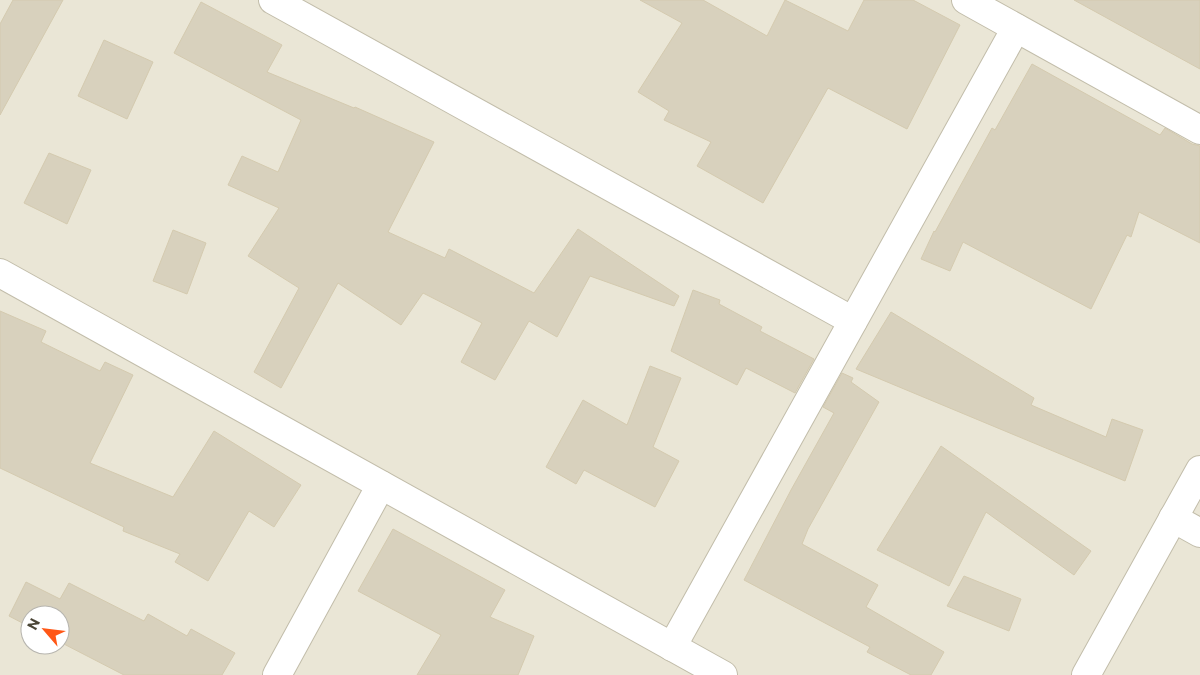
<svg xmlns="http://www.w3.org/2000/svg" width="1200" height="675" viewBox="0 0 1200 675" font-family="Commissioner,sans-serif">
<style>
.residential{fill:#eae6d6;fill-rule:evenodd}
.building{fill:#d8d1bd;stroke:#d4caaf}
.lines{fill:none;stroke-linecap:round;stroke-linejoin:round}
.minor-casing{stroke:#c2bdaa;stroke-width:30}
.minor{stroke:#fff;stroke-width:28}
</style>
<rect width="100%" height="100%" fill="#f5f3e9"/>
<!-- residential -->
<path class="residential" d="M0,0H1200V675H0ZM30,615H60V645H30Z"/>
<!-- building -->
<g class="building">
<polygon points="13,0 63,0 0,115 0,24"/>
<polygon points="640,0 703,0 767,36 785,0 848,31 864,0 913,0 960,25 907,129 828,88 763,203 697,166 711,142 664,120 669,111 638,92 682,23"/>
<polygon points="1074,0 1200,0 1200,69"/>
<polygon points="201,2 282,45 267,72 354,108 355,107 434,142 388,232 445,258 449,249 534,293 578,229 679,296 674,306 590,276 557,337 529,321 495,380 461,362 482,323 423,293 401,325 338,283 281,388 254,372 299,288 248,256 279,208 228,185 242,156 278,172 301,120 174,53"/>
<polygon points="104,40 153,62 127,119 78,96"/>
<polygon points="1032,64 1160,135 1165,128 1192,144 1200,146 1200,243 1139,212 1131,237 1127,235 1091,309 963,242 950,271 921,259 934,231 935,232 992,128 995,130"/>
<polygon points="49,153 91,170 67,224 24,203"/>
<polygon points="173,230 206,243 187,294 153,281"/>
<polygon points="693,290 720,300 719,304 762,327 760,331 814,359 795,393 746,368 737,385 671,351"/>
<polygon points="0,311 46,331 41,342 100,371 105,362 133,375 90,463 173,497 214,431 301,485 274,527 249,511 208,581 175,562 180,554 123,531 124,527 0,468"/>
<polygon points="891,312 1034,398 1031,405 1106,437 1112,419 1143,430 1125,481 856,369"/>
<polygon points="650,366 681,378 653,447 679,461 655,507 584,470 576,484 546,467 583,400 627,425"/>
<polygon points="842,373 853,378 851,382 879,402 808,529 802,544 878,585 866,607 944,652 931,675 911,675 867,652 870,647 744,580 791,490 834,413 823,407"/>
<polygon points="941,446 1091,551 1074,575 986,512 949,586 877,550"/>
<polygon points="393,529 505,590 490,617 534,636 518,675 417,675 441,635 358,591"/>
<polygon points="964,576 1021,599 1009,631 947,606"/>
<polygon points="26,582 60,599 69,583 144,621 148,614 187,636 191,629 235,653 222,675 124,675 60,642 60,615 30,615 30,627 9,616"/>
</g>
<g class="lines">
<!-- minor casing -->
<g class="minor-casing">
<g id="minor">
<polyline points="273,0 853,321"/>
<polyline points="966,0 1200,130"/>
<polyline points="0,273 723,675"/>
<polyline points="1173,518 1200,533"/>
<polyline points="672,647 1016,28"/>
<polyline points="277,675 381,485"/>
<polyline points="1086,675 1200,470"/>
</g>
</g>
<!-- minor -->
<use href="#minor" class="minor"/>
</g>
<!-- north arrow -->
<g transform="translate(45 630) rotate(298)"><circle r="24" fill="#ffffff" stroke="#b7b5af"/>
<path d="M0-4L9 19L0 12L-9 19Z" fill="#ff5716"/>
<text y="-8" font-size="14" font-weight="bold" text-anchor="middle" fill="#4a4536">N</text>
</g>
</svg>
